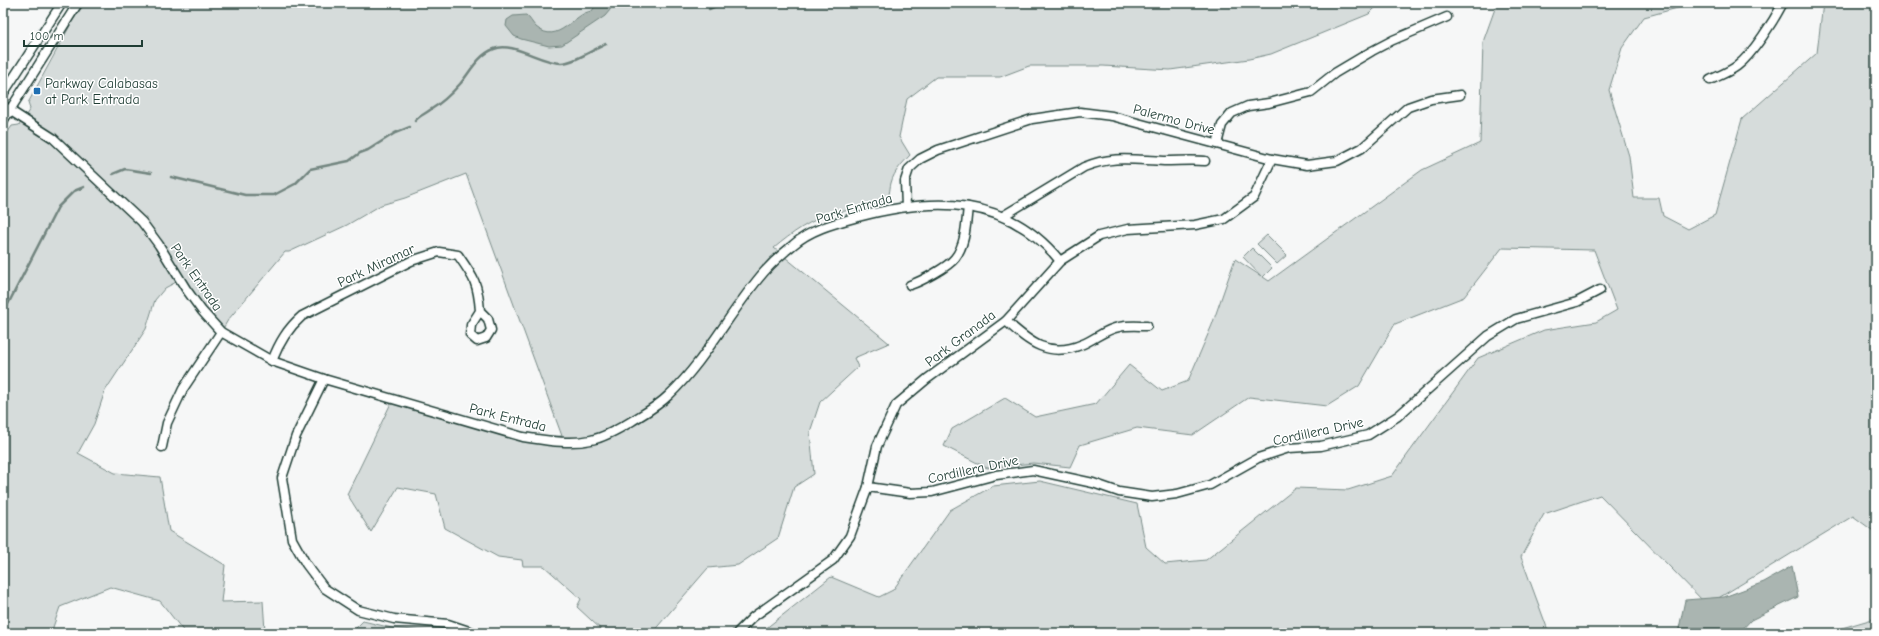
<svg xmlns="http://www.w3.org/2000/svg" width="1879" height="636" viewBox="0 0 1879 636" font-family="'Comic Neue',sans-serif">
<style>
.green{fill:#d6dcdb;stroke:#7a8c88}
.water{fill:#aab5b1;stroke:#72857f}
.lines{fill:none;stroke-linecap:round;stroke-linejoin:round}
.stream{stroke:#72857f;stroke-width:2.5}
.minor-casing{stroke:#1f3d34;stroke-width:11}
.minor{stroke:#fff;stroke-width:8}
.poi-dot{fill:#1f6fb2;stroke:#fff;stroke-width:1.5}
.labels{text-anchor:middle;stroke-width:3;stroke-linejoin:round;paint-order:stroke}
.poi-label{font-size:14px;fill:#1f3d34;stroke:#fff;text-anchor:start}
.street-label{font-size:14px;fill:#1f3d34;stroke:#fff}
</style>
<rect width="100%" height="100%" fill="#f6f7f7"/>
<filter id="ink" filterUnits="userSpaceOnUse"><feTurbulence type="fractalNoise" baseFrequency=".025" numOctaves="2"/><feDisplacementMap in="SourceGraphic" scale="8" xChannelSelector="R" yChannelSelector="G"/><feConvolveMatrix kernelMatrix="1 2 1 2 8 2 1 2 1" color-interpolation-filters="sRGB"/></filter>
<g filter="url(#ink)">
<!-- green -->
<g class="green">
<path d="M85,3H1380L1369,14L1271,54L1249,59L1170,70L1103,66H1029L1000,77H936L907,99L899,137L910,155C903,163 894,171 891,183C889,190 891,197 883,201C872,207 848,210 835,213C811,219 792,233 774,248L889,343L854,358L858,367L820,402L810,432L814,474L794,487L778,538L738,565L708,568L652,633H605L577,607L581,599L544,566H523L522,560L498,557L445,528L436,494L398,487L371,532L347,494L393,399L523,437L562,436L466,174L405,198L381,205L347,225L289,252H285L228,320L221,332L180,280L165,288L155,300L146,329L105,391L94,424L78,453L115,473L160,477L169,531L225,565L221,602L263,601L265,631L268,633H185L160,601L110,587L60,607L51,633H3V139L12,126L19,125L30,109L28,103L73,20Z"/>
<polygon points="1497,3 1696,3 1644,17 1622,48 1609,90 1629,156 1634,198 1659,198 1663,216 1688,229 1715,215 1742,119 1817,53 1823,3 1876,3 1876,533 1853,516 1707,605 1600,495 1544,514 1521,557 1549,633 760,633 831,577 879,597 893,590 950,510 993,486 1040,481 1137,504 1146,547 1165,564 1206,560 1296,488 1348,490 1392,476 1478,358 1544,330 1596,322 1617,310 1594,250 1502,248 1464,297 1395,324 1359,386 1327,406 1249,397 1193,435 1137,428 1080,445 1070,467 1033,463 987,468 944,446 952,429 1005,398 1035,417 1096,404 1129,365 1162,391 1188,381 1212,325 1235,259 1261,276 1243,257 1252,248 1272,268 1263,277 1269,281 1422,170 1480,143 1483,42"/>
<polygon points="1267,235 1287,255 1277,264 1257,244"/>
<polygon points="1876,618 1876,633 1825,633"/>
<polygon points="363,621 392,628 443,633 351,633"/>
</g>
<!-- water -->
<g class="water">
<path d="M597,3H611L610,10L605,16L562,45L549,46L521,39L514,36L506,26L507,20L513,16L526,15C530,18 532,23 536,27C559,46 573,13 592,11Z"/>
<polygon points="1792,566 1798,597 1751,620 1739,633 1678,633 1685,600 1724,597 1764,582"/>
</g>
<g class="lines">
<!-- stream -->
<g class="stream">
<polyline points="709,9 723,3"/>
<path d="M415,121C419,116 425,114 430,110C440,104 452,93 460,84C470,72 478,55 494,49C513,41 540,63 561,63C574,63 594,49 606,44"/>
<polyline points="113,174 125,169 151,173"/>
<polyline points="171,177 245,195 274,195 295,184 310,169 349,161 360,153 368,150 395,133 410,127"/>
<polyline points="3,314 58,207 74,191 84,187"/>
</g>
<!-- minor casing -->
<g class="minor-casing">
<g id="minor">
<path d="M1710,80C1718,76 1729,72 1737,66C1753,54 1774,20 1783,3"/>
<polyline points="3,94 62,3"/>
<path d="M3,106L53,138L142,222L159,245L186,289L202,311L221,332L272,361L324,379L523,437C544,440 569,445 591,440C605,437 619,429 632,421C645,413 658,406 669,395C707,359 730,311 764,272C773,262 783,253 793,245C811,229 836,223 858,217C933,197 1007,195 1060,261"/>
<polyline points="3,121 78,3"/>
<polyline points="1217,144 1222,125 1232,113 1248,106 1269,103 1311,92 1335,73 1372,51 1393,40 1447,17"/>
<polyline points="906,207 905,181 909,169 920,159 938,150 1032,119 1080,112 1112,116 1272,159 1307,165 1337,161 1362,148 1408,107 1431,99 1460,95"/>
<path d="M1003,216L1084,167C1113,155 1134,160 1164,161C1178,161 1192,160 1205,161"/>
<path d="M910,285C922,281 948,267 955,258C966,244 966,223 968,207"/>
<path d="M1006,321C1029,342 1049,359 1083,344C1095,339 1106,329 1119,327C1128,325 1138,326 1147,326"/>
<path d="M272,361C279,343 287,329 302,316L411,261L439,252L458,255C474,278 478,283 480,311L471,325L470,335L477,341L486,338L491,330L488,319L480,311"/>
<polyline points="324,379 296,436 282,478 292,539 306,564 324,588 358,610 394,619 448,624 475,633"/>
<polyline points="162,447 167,423 183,389 221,332"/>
<polyline points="868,487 910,493 932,492 996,475 1033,470 1093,483 1119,492 1152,497 1177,494 1210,485 1258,458 1289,448 1321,446 1368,435 1398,416 1488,336 1516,319 1577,302 1600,290"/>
<polyline points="737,633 753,617 833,560 850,536 868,487 877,446 896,405 927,379 1006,321 1060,261 1099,236 1128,229 1195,225 1224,219 1254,197 1272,159"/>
</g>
</g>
<!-- minor -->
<use href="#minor" class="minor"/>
</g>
</g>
<!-- markers -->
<rect class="poi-dot" x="33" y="87" width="8" height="8" rx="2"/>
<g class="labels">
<!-- poi labels -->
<g class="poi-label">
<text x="45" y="88">Parkway Calabasas<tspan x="45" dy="16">at Park Entrada</tspan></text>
</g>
<!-- street labels -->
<g class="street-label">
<text transform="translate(1174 119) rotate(15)" y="5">Palermo Drive</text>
<text transform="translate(854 208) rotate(-16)" y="5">Park Entrada</text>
<text transform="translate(376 265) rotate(-25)" y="5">Park Miramar</text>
<text transform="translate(197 277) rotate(55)" y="5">Park Entrada</text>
<text transform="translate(960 338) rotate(-37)" y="5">Park Granada</text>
<text transform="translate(508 417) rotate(14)" y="5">Park Entrada</text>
<text transform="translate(1318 431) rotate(-12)" y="5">Cordillera Drive</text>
<text transform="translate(973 469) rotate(-12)" y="5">Cordillera Drive</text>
</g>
</g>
<!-- margin -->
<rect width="1879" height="636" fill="none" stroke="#fff" stroke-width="16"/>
<rect x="8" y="8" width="1863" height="620" fill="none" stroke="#1f3d34" stroke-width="1.5" filter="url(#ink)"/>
<!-- scale -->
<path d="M24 40v6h118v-6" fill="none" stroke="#1f3d34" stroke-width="2"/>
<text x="30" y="40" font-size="12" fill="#1f3d34" stroke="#ffffff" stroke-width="3" paint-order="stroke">100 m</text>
</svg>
